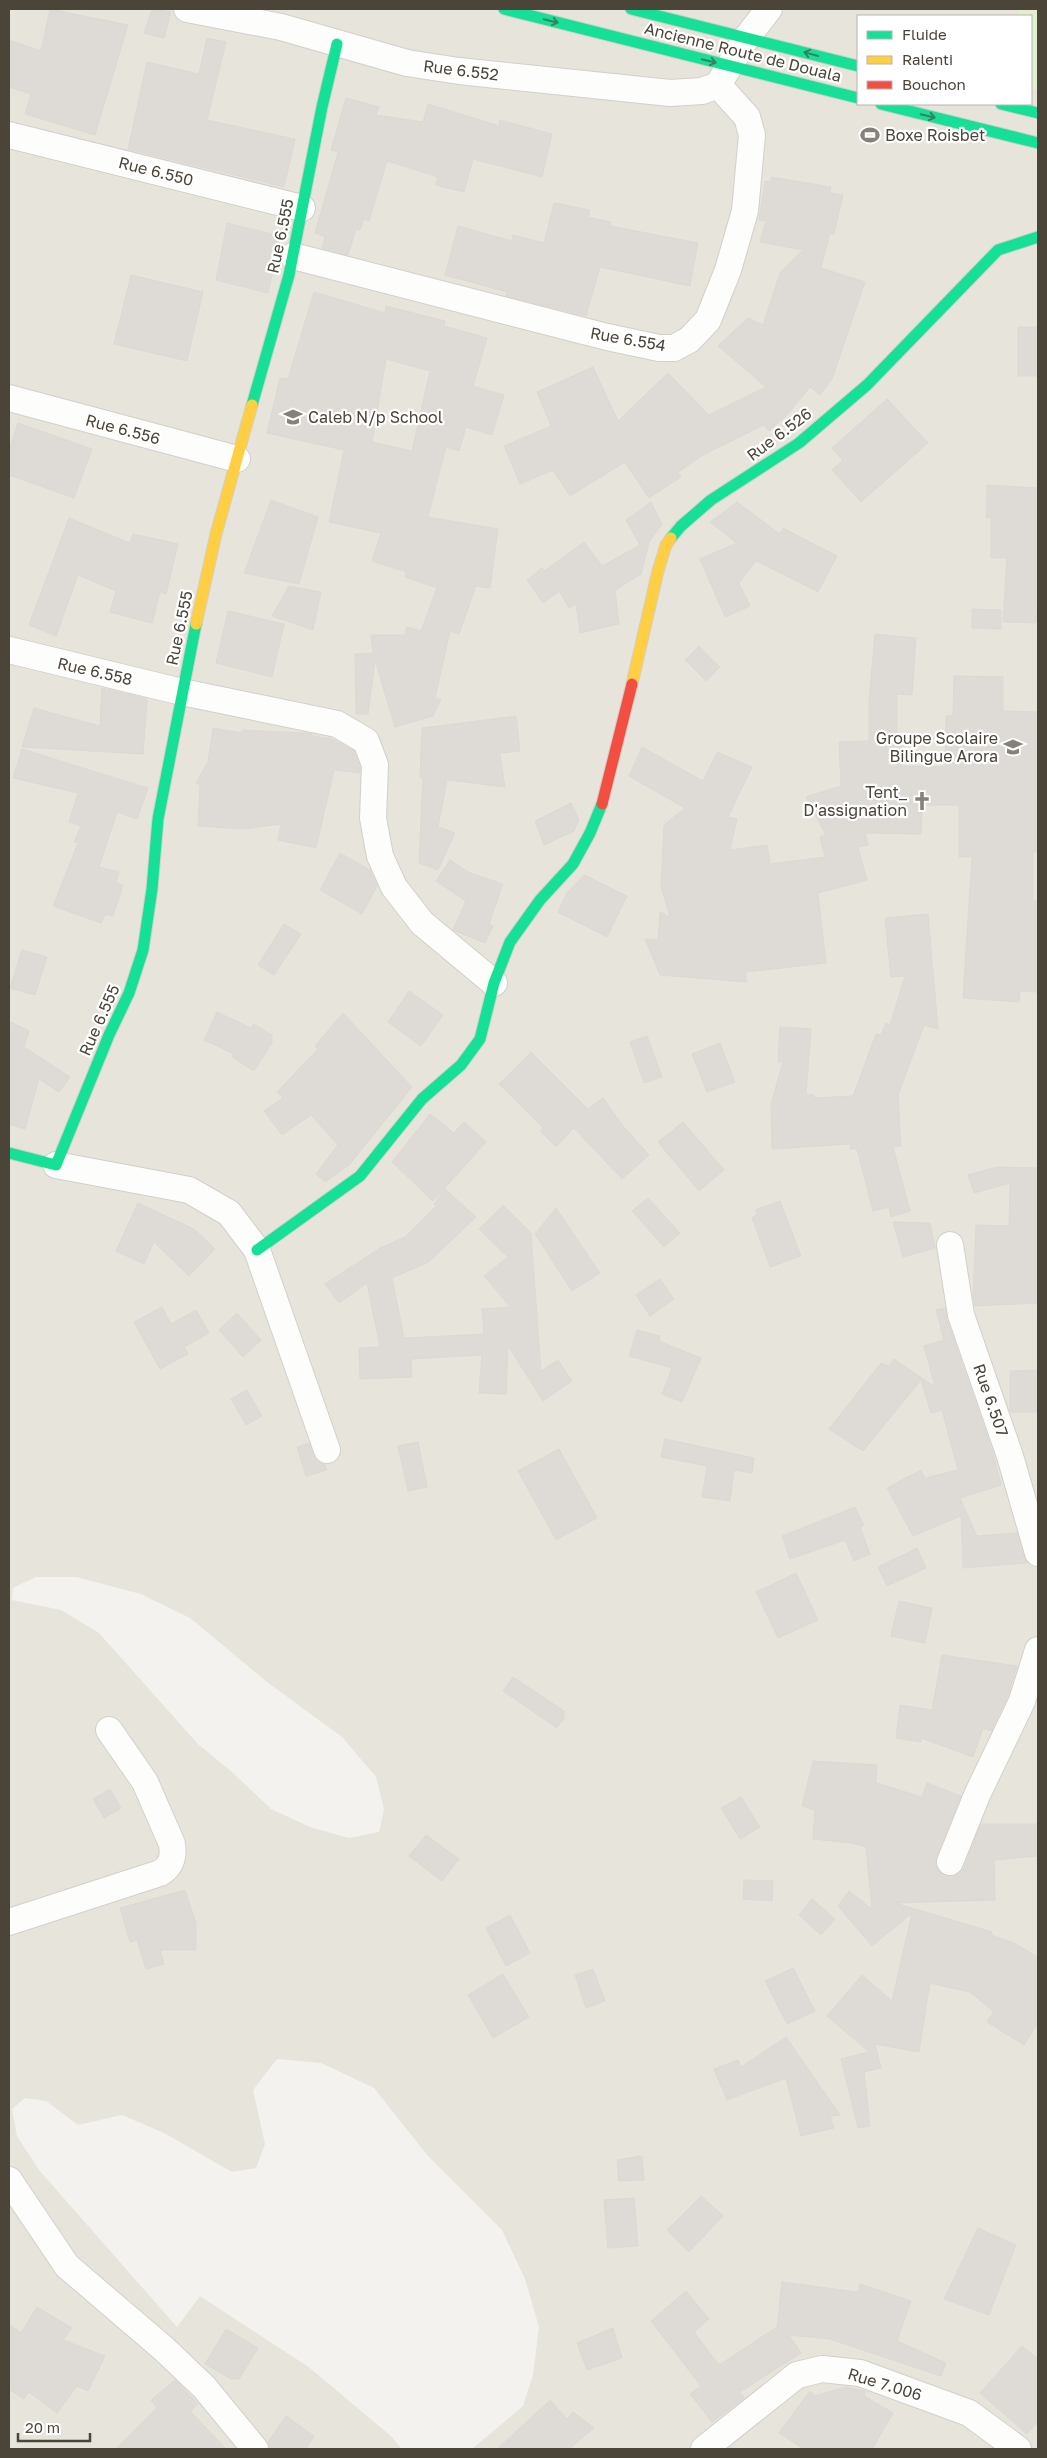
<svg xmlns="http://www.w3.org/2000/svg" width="1047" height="2458" viewBox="0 0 1047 2458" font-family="'Golos Text',sans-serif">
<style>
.residential{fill:#e7e4dc;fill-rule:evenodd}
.green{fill:#e1eecf}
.building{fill:#dedbd6;stroke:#dcd9d4;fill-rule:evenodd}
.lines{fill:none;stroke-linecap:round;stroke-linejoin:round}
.street-casing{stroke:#d2d0cb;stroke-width:28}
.fast-casing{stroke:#d3cfc5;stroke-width:13}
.slow-casing{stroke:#d3cfc5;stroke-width:13}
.jam-casing{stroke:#d3cfc5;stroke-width:13}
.street{stroke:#fdfdfc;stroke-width:26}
.fast{stroke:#16e098;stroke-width:11}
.slow{stroke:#ffcf43;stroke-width:11}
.jam{stroke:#f24e42;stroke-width:11}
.oneway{stroke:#36825f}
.labels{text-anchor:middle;stroke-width:4.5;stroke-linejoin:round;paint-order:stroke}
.street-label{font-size:16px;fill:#4b4439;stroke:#fff}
.poi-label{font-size:16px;fill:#4b4439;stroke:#fff;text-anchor:start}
</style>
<rect width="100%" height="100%" fill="#f4f2ee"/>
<!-- residential -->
<path class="residential" d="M9,9H1020L1018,16H858V104H1031V88L1038,90V2449H472L523,2406L533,2375L539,2327L525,2279L502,2230L428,2156L374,2088L321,2063L277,2059L253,2090L265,2144L256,2168L232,2172L164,2133L122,2115L78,2125L46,2101L25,2098L12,2109L17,2136L39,2170L177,2327L200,2296L310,2368L392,2437L402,2449H9ZM36,1577H77L91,1581L141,1594L190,1618L267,1682L342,1737L376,1777L384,1809L379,1832L349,1838L310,1827L271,1809L232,1772L198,1744L99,1633L61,1610L12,1600L13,1588Z"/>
<!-- green -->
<polygon class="green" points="1020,9 1038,9 1038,90 1031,88 1031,16 1018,16"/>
<!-- building -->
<g class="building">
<polygon points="50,9 128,25 95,135 25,114 31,94 9,87 9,40 41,51"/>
<polygon points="152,9 171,12 164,38 144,33"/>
<polygon points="207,38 226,42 207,120 295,139 284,187 128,149 147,62 199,74"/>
<polygon points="346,98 379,107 376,115 423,122 428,104 499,126 500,120 552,134 542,177 473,159 464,192 436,185 438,177 387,161 369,221 364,219 360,230 356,229 348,255 322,248 325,237 315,233 338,152 331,150"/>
<polygon points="771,177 831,187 830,193 843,195 834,234 830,233 821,268 865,282 832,379 820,395 810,387 788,414 769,431 764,425 703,455 678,472 681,477 649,498 625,462 570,496 553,470 520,484 504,446 551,426 537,392 593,367 618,421 668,373 709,415 766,387 718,346 748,318 763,325 780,273 803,250 760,242 766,221 759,220 765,181 771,182"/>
<polygon points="554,203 590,210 588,217 611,222 610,226 698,243 690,286 600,267 586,316 506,296 507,292 445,275 458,226 512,241 513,235 544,243"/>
<polygon points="227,223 281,236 268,293 216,280"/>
<polygon points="131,275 203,292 187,361 114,344"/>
<path d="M314,292L385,313L386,306L445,321L444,326L487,338L473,386L504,395L492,435L466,427L459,451L446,447L428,517L498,529L490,588L476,586L459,634L450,631L435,698L441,700L433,716L395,727L375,660L368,714H356L355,654L373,653L371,635H405L407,627L421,631L437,588L405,577L406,572L372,561L381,533L329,522L344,450L267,433L280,378L288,379ZM386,359L430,371L412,451L372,442Z"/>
<rect x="1018" y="327" width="20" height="49"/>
<polygon points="887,399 928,443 861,502 832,470 843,460 832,448"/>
<polygon points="18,423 92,449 74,498 9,475 9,449"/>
<polygon points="987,485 1038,488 1038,600 1036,623 1003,622 1007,558 991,558 991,518 986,518"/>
<polygon points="271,500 318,517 299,584 244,573"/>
<polygon points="651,502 662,524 649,542 641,574 615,590 619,624 580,633 576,604 569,608 559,591 543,603 527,580 542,568 544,571 584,542 602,566 640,545 626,520"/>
<polygon points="737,502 780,534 783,528 837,556 818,592 756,561 739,583 750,606 725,617 700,559 737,543 710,522"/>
<polygon points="69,518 130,543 133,534 178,544 166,594 160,592 152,623 110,612 116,591 78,575 56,636 29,625"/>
<polygon points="289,586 321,592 313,630 272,616"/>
<polygon points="972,609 1001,610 1001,629 972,628"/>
<polygon points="228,611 284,624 272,677 216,663"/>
<polygon points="875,634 916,638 912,695 897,694 897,743 902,743 902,766 945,767 946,716 953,716 954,676 1003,677 1003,711 1038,712 1038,852 1033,852 1033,901 1038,901 1038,992 1020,991 1019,1002 963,998 972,857 959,857 959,805 922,805 921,834 865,833 868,845 858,847 867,880 818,893 826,963 746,972 746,982 660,975 645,939 658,940 660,912 670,917 661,887 664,825 685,808 629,776 642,747 703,781 717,752 752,767 728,817 737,819 730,850 767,845 770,864 825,857 820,837 826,835 806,797 841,786 839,742 869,741 869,702"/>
<polygon points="699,646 720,667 706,681 685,660"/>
<polygon points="102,688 147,699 143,754 22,747 34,708 100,726"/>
<polygon points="516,716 520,751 500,753 505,787 447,780 438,827 455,833 438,870 419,863 423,778 420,778 422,728"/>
<polygon points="213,728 242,733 242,730 306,733 312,734 312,736 332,739 354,751 360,767 360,773 334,770 316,848 278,840 281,824 244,829 198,826 200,785 196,783 208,762"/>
<polygon points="22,749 148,788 137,819 117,812 99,867 119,872 116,883 123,885 113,916 105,914 101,923 53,906 78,843 74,842 81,826 69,822 78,793 13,778"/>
<polygon points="571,803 579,819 574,831 544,845 535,821"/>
<polygon points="340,853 370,870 377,886 362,914 320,890"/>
<polygon points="450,860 470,873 503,884 489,924 493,926 485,943 453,930 466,901 436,881"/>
<polygon points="584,875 627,896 607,937 558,912 567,893"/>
<polygon points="928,914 938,1029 924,1025 898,1095 901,1146 893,1147 910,1211 891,1217 889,1207 873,1211 857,1149 850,1149 850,1144 772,1149 771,1104 783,1062 778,1062 780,1027 811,1029 806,1094 814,1095 814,1098 853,1096 876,1034 881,1035 886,1023 890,1025 905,976 891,977 885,918"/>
<polygon points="284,924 301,934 274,975 258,965"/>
<polygon points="22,950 47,957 35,995 10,988"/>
<polygon points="409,991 443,1015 421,1046 388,1022"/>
<polygon points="217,1012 251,1028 254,1024 272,1035 272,1043 254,1071 232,1057 234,1054 204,1040"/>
<polygon points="343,1013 412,1087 349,1165 325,1182 316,1174 338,1145 311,1115 282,1135 264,1111 283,1098 277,1092 318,1049 315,1046"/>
<polygon points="9,1021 29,1031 24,1047 70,1077 59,1092 39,1079 25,1129 9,1124"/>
<polygon points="647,1036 662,1077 644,1083 630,1042"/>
<polygon points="720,1043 735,1082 707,1092 692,1054"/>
<polygon points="531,1052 588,1109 603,1098 623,1126 649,1155 622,1179 574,1128 556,1147 540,1131 543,1128 499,1084"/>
<polygon points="430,1114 454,1133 464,1122 486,1142 433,1201 392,1162"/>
<polygon points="683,1122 724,1170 699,1191 658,1142"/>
<polygon points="997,1167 1038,1168 1038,1303 975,1306 973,1296 976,1225 1009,1226 1010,1183 974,1193 968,1175"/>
<polygon points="445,1189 476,1217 429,1262 392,1278 404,1338 484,1334 482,1309 510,1307 484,1276 508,1257 479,1229 503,1205 531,1233 541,1371 558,1360 572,1381 543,1401 508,1346 506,1394 479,1393 482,1355 411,1359 412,1377 360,1379 359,1348 380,1347 367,1283 339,1303 325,1284 380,1248 405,1237 436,1206 434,1204"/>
<polygon points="648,1198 680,1233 664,1247 632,1211"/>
<polygon points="780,1201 801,1256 770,1267 752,1218 757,1214 755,1210"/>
<polygon points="138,1203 194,1229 215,1249 189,1276 154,1242 144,1264 116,1251"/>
<polygon points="556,1208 600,1273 572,1291 535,1234"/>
<polygon points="893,1222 930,1223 935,1248 903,1257"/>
<polygon points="660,1279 674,1299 650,1316 636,1295"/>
<polygon points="162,1307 171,1324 196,1310 209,1333 184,1347 188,1354 160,1369 134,1322"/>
<polygon points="945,1308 947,1320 992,1450 1001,1485 960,1498 977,1536 1017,1533 1027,1563 963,1568 961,1516 913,1536 887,1488 921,1470 925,1478 958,1470 942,1410 931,1413 921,1380 863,1451 829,1429 881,1363 889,1366 894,1359 935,1387 924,1346 944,1340 936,1310"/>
<polygon points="237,1313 261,1340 243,1357 219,1330"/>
<polygon points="637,1330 660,1336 659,1341 701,1358 682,1402 662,1394 672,1368 629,1356"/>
<polygon points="1038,1370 1038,1412 1010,1412 1010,1371"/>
<polygon points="247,1390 262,1416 246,1425 231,1399"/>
<polygon points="665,1439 754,1458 752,1473 734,1470 730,1501 702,1497 707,1466 661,1457"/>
<polygon points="418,1442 427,1487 408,1491 398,1446"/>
<polygon points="309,1443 313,1455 318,1462 325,1465 327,1470 306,1476 297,1447"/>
<polygon points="559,1449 597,1518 556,1540 518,1471"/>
<polygon points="855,1507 864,1525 860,1527 870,1554 854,1561 845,1540 790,1559 782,1536"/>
<polygon points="917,1548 926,1568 887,1586 878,1567"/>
<polygon points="796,1573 818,1620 778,1638 756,1592"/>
<polygon points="899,1601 932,1608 925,1643 891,1636"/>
<polygon points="942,1655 1017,1666 1008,1695 991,1731 983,1728 973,1757 921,1738 921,1742 896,1738 900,1705 932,1710"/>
<polygon points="513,1677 564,1711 564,1718 557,1728 503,1691"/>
<polygon points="813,1761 877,1765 876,1783 922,1797 927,1783 961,1796 936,1857 935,1864 938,1871 945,1876 953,1877 959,1874 964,1868 981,1824 1038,1824 1038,1856 994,1860 995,1900 895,1903 992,1932 991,1935 1014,1943 1038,1957 1038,2023 1024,2045 987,2022 994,2012 970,1992 930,1983 919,2052 875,2044 881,2068 864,2072 870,2126 858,2128 841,2059 869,2052 827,2016 862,1975 892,2001 912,1913 872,1946 838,1906 849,1891 872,1909 866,1847 852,1843 813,1839 815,1810 802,1806"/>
<polygon points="110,1789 121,1808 104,1818 93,1799"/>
<polygon points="741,1797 760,1827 740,1839 721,1808"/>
<polygon points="426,1835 459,1859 442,1881 409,1856"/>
<polygon points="744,1880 773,1881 772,1901 743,1899"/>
<polygon points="185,1890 196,1923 196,1950 160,1950 164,1964 146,1969 137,1940 130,1942 120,1908"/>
<polygon points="812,1899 835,1919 821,1935 799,1915"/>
<polygon points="510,1915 530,1953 506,1966 486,1928"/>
<polygon points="793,1968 815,2011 787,2024 765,1981"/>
<polygon points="593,1969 605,2001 586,2008 575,1975"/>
<polygon points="503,1974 529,2017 493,2038 468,1995"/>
<polygon points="786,2037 840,2115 830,2116 834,2128 801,2136 786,2078 727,2100 714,2069 738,2060 741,2067"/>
<polygon points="642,2156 644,2180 619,2181 617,2160"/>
<polygon points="701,2196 723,2216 689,2252 667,2230"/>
<polygon points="634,2198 638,2246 608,2248 604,2200"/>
<polygon points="978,2228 1016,2245 989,2315 944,2299"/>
<polygon points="782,2282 858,2292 860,2284 911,2301 897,2341 946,2363 941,2376 830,2339 789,2335 801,2353 740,2392 744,2398 712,2422 690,2394 701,2386 651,2321 686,2291 709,2319 694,2332 719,2365 777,2327"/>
<polygon points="37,2307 72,2328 63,2340 105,2356 88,2391 77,2386 57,2413 29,2392 24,2399 9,2389 9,2324 21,2333"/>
<polygon points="613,2328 622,2358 587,2370 577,2343"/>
<polygon points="226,2329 258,2348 239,2379 231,2379 205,2364"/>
<polygon points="1022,2346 1038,2359 1038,2422 1027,2434 980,2393"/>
<polygon points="175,2380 198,2404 190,2411 226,2449 116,2449 157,2408 151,2400"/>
<polygon points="846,2387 865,2391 864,2396 893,2413 872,2449 804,2449 779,2433 810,2391 814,2396"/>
<polygon points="550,2400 567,2419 573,2412 594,2428 569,2449 497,2449"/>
<polygon points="286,2416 314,2436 306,2449 270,2449 268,2442"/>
</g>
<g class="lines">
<!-- street casing -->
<g class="street-casing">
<g id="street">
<polyline points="187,9 281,27 407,63 459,71 670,93 702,91 718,85 747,37 769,9"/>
<polyline points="9,135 302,208"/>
<polyline points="293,256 607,337 659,348 674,348 689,340 708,320 728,270 745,211 752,135 747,117 718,85"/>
<polyline points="9,398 237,459"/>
<polyline points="9,650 182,692 337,724 366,741 375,765 373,818 380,856 394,887 422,923 494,983"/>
<polyline points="56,1165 189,1190 229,1213 257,1250 327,1450"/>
<polyline points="950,1245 961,1315 1010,1456 1038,1553"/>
<polyline points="950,1862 977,1795 1022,1701 1038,1650"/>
<path d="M9,1922L160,1873C172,1866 174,1857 172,1844L145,1782L109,1730"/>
<polyline points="9,2180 67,2266 163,2348 204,2387 255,2449"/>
<polyline points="704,2449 797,2375 822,2369 860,2373 969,2413 1018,2449"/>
</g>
</g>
<!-- fast casing -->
<g class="fast-casing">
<g id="fast">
<polyline points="504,9 858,98"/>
<polyline points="631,9 858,66"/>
<polyline points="881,104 1038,143"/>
<polyline points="1001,104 1038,113"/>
<polyline points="252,405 289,275 322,107 337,44"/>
<polyline points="671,538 681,526 711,500 799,443 867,385 998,250 1038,237"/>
<polyline points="9,1153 56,1165 109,1035 129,993 143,950 152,889 158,819 196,624"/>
<polyline points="257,1250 360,1176 422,1099 461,1065 480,1039 494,983 510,942 540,900 573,864 590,833 602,804"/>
</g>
</g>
<!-- slow casing -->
<g class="slow-casing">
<g id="slow">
<polyline points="196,624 216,534 252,405"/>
<polyline points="632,684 658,571 666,545 671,538"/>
</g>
</g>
<!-- jam casing -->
<g class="jam-casing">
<polyline id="jam" points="602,804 632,684"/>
</g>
<!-- street -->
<use href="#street" class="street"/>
<!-- fast -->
<use href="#fast" class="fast"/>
<!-- slow -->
<use href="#slow" class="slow"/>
<!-- jam -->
<use href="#jam" class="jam"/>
</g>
<!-- one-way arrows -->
<defs><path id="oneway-shaft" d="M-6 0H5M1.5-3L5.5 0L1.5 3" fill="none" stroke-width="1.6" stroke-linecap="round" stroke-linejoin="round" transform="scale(1.25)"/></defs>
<g class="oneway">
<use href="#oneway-shaft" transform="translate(551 21) rotate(14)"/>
<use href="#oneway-shaft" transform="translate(811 54) rotate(-165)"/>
<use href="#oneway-shaft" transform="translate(709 61) rotate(14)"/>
<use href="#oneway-shaft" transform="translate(928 116) rotate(14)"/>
</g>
<!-- icons -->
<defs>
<g id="stadium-bare" transform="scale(1.5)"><path d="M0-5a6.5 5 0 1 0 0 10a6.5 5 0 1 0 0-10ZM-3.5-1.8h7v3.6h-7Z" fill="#868178" stroke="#fff" stroke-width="2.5" paint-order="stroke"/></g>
<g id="school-bare" transform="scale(1.5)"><path d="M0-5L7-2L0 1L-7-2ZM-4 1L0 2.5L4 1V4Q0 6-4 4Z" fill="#868178" stroke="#fff" stroke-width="2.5" paint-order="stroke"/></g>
<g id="church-bare" transform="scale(1.5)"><path d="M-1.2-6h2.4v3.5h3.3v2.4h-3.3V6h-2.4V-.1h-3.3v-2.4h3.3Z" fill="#868178" stroke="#fff" stroke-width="2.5" paint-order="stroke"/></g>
</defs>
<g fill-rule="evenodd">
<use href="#stadium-bare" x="870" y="135"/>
<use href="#school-bare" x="293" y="417"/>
<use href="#school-bare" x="1013" y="747"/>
<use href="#church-bare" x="922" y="801"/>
</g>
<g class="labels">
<!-- street labels -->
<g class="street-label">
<text transform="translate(743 52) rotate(14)" y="6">Ancienne Route de Douala</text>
<text transform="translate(461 70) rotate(7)" y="6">Rue 6.552</text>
<text transform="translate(156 171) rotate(14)" y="6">Rue 6.550</text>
<text transform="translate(280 236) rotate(-78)" y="6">Rue 6.555</text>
<text transform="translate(628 339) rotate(10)" y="6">Rue 6.554</text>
<text transform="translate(123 429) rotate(15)" y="6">Rue 6.556</text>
<text transform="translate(779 434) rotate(-37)" y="6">Rue 6.526</text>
<text transform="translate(179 628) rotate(-78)" y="6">Rue 6.555</text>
<text transform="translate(95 671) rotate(13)" y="6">Rue 6.558</text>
<text transform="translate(99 1020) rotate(-66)" y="6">Rue 6.555</text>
<text transform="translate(991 1400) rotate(71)" y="6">Rue 6.507</text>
<text transform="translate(885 2384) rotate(17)" y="6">Rue 7.006</text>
</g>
<!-- poi labels -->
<g class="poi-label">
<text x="885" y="141">Boxe Roisbet</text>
<text x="308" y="423">Caleb N/p School</text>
<text x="998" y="744" text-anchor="end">Groupe Scolaire<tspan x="998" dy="18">Bilingue Arora</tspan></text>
<text x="907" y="798" text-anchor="end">Tent_<tspan x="907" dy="18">D'assignation</tspan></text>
</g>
</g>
<!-- border -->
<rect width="1047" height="2458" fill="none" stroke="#4b4439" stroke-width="20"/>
<!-- legend -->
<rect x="857" y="15" width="175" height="90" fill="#ffffff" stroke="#b7b4b0"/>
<rect x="867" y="31" width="25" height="8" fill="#16e098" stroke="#b7b4b0"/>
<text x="902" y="40" font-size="15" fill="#4b4439">Fluide</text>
<rect x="867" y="56" width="25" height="8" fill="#ffcf43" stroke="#b7b4b0"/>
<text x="902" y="65" font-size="15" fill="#4b4439">Ralenti</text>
<rect x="867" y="81" width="25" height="8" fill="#f24e42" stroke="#b7b4b0"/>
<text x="902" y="90" font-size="15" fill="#4b4439">Bouchon</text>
<!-- scale -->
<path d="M18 2433v8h72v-8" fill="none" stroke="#4b4439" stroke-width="2.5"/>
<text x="25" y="2433" font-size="15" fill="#4b4439" stroke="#ffffff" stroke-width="4" paint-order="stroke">20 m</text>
</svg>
